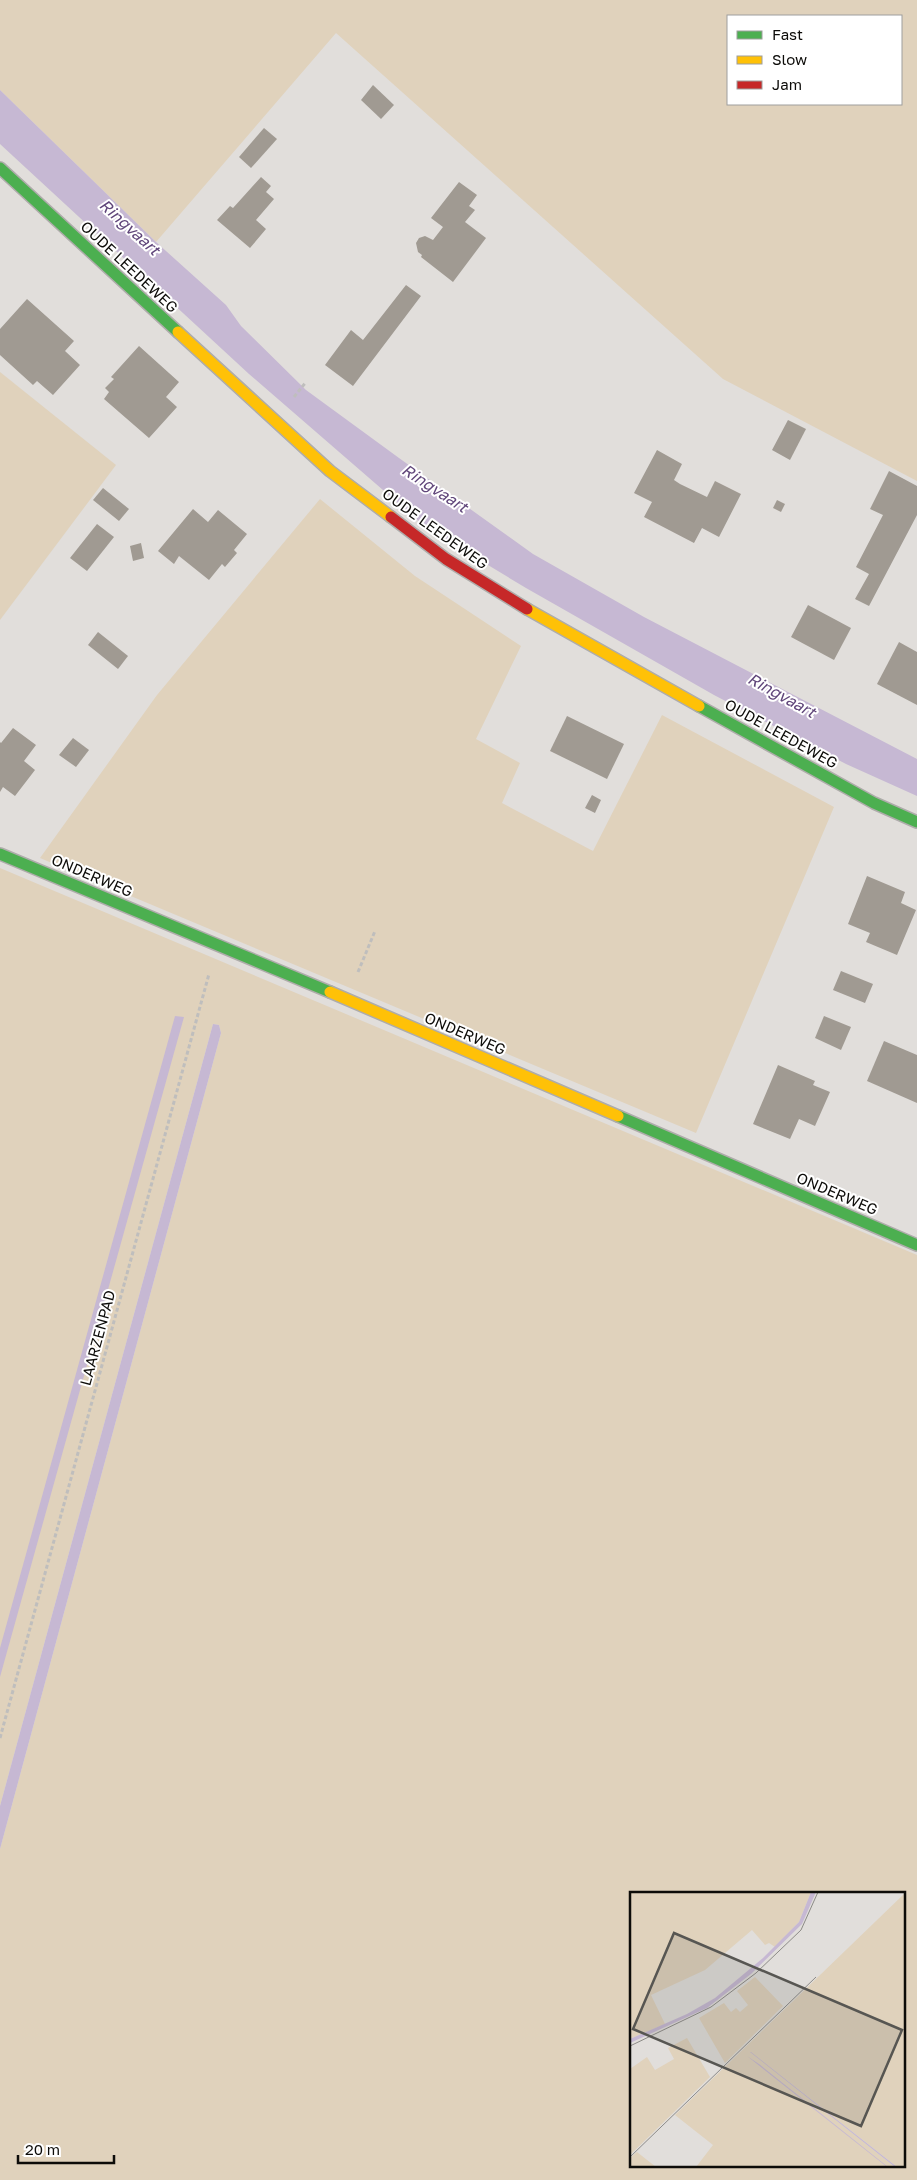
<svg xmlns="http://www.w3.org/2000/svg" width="917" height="2180" viewBox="0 0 917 2180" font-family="'Golos Text',sans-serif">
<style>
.green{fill:#e0d2bc;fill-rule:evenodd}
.water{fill:#c6b8d3}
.building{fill:#a09a92}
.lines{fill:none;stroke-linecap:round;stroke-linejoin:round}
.fast-casing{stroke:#aeacaa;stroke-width:14}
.slow-casing{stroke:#aeacaa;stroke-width:14}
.jam-casing{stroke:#aeacaa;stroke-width:14}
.path{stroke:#bfbebd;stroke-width:3;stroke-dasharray:4 2.5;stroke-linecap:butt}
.fast{stroke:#4caf50;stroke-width:11}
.slow{stroke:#ffc107;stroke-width:11}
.jam{stroke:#c62828;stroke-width:11}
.labels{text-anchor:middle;stroke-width:4;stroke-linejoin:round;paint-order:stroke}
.street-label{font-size:15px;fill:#0d0c09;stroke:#fff}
.water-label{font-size:16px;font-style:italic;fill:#60467a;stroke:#fff}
.inset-road{fill:none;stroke:#8c8a87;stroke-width:1}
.view{fill:#575652;fill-opacity:0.15;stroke:#575652;stroke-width:2.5}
.inset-edge{fill:none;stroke:#0d0c09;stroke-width:2.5}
</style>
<rect width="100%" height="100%" fill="#e1dedb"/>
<!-- green -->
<g class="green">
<path d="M0,0H917V481L723,379L336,33L156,242L0,90ZM728,16H901V104H728Z"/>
<polygon points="0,372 116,465 0,620"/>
<polygon points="320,499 415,576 521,646 476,739 520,763 502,803 593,851 662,715 834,807 696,1133 40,858 157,695"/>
<path d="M0,868L917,1255V2180H0V1849L221,1033L219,1025L213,1024L0,1806ZM631,1894H903V2166H631Z"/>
</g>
<!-- water -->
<g class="water">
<polygon points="0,90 156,242 226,305 241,326 306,390 399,458 533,554 644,617 917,759 917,796 846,764 714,695 526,588 428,529 249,374 0,144"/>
<polygon points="175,1016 184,1017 0,1677 0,1648"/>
<polygon points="213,1024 219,1025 221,1033 0,1849 0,1806"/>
</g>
<!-- building -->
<g class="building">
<polygon points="373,85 394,105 381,119 361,100"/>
<polygon points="264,128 277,139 251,168 239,157"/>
<polygon points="261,177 271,186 266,192 274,199 256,220 266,229 250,248 217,220 230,206 233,208"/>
<polygon points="459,182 477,195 469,206 475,210 465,222 486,238 453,282 421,257 422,255 418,252 416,243 419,238 425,236 433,240 443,227 431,218"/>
<polygon points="406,285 421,296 353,386 325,365 351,330 363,340"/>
<polygon points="27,299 74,341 65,351 80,365 53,395 37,381 33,385 0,355 0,329"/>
<polygon points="139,346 179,382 166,397 177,407 149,438 104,399 109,392 105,388 114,379 111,377"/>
<polygon points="788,420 806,429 790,460 772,450"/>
<polygon points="657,450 682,464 674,480 680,484 707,497 715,481 741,494 719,537 702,528 694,543 644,517 652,502 634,493"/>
<polygon points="889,471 917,486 917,515 869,606 855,599 869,574 856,567 883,515 870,509"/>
<polygon points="103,488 129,509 119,521 93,500"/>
<polygon points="777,500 785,504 781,512 773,508"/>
<polygon points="193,509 208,522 218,510 247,534 234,550 237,553 225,567 222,564 209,580 179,556 174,564 158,551"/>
<polygon points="97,524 114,537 87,571 70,558"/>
<polygon points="141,543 144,558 133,561 130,546"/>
<polygon points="808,605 851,628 834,660 791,637"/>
<polygon points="98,632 128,656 118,669 88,645"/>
<polygon points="899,642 917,652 917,705 877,684"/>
<polygon points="567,716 624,744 607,779 550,751"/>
<polygon points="13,728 36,745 24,761 35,770 15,796 3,787 0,792 0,742 1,743"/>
<polygon points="73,738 89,750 76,767 59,755"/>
<polygon points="592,795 601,800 595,813 585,808"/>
<polygon points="867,876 905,892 901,903 916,910 897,955 866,942 870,933 848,924"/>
<polygon points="841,971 873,984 865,1003 833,990"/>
<polygon points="824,1016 851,1027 841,1050 815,1038"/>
<polygon points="884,1041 917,1055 917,1103 867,1081"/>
<polygon points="778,1065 815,1081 813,1085 830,1092 815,1126 799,1119 790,1139 753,1124"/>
</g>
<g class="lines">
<!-- fast casing -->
<g class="fast-casing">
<g id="fast">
<polyline points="0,168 178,332"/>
<polyline points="699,706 874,803 917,822"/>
<polyline points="0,854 330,992"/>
<polyline points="618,1116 917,1245"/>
</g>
</g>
<!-- slow casing -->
<g class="slow-casing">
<g id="slow">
<polyline points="178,332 330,471 391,517"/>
<polyline points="527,609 699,706"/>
<polyline points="330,992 618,1116"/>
</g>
</g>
<!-- jam casing -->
<g class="jam-casing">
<polyline id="jam" points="391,517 446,559 527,609"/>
</g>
<!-- path -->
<g class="path">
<polyline points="294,397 306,382"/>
<polyline points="358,972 375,931"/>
<polyline points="0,1738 209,974"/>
</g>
<!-- fast -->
<use href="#fast" class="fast"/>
<!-- slow -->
<use href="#slow" class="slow"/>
<!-- jam -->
<use href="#jam" class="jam"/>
</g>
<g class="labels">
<!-- street labels -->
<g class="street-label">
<text transform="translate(129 267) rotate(43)" y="5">OUDE LEEDEWEG</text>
<text transform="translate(435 529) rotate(36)" y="5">OUDE LEEDEWEG</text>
<text transform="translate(781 734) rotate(29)" y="5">OUDE LEEDEWEG</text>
<text transform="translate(92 876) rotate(23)" y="5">ONDERWEG</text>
<text transform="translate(465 1034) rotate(23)" y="5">ONDERWEG</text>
<text transform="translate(837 1194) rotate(23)" y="5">ONDERWEG</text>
<text transform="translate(98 1338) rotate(-75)" y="5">LAARZENPAD</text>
</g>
<!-- water labels -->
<g class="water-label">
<text transform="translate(130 227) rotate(42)" y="6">Ringvaart</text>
<text transform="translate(435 488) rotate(33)" y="6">Ringvaart</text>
<text transform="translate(782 695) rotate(29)" y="6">Ringvaart</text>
</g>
</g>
<!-- overview -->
<g transform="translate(630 1892)">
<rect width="275" height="275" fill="#e1dedb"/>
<path d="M0,0H181L169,30L145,55L139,51L135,53L122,38L75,78L21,103L35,132L0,147ZM275,1V275H267L121,160L265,275H66L83,253L45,223ZM125,85L153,114L95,171L69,126L94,111L101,120L106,116L110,120L118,113L107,99ZM57,146L80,185L0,263V177L17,165L25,178L44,167L38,156ZM7,260L26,275H0V266Z" fill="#e0d2bc"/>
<path d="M181,0H186L172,32L121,82L77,116L0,151V147L57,122L85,106L133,66L169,30ZM120,160H121L267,275H265ZM117,164L129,172L258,275H257Z" fill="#c6b8d3"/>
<path class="inset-road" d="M0,154L81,115L126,81L171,38L188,0M0,265L186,85"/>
<path class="view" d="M44,41L272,138L231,234L3,137Z"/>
<rect width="275" height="275" class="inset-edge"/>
</g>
<!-- legend -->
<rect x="727" y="15" width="175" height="90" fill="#ffffff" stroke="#9e9e9d"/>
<rect x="737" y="31" width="25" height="8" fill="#4caf50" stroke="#9e9e9d"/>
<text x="772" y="40" font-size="15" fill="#0d0c09">Fast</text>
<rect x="737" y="56" width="25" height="8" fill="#ffc107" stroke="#9e9e9d"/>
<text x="772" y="65" font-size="15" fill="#0d0c09">Slow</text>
<rect x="737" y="81" width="25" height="8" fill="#c62828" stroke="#9e9e9d"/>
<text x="772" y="90" font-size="15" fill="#0d0c09">Jam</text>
<!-- scale -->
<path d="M18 2155v8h96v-8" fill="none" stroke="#0d0c09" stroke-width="2.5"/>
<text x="25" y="2155" font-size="15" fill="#0d0c09" stroke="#ffffff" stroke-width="4" paint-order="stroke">20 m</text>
</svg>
